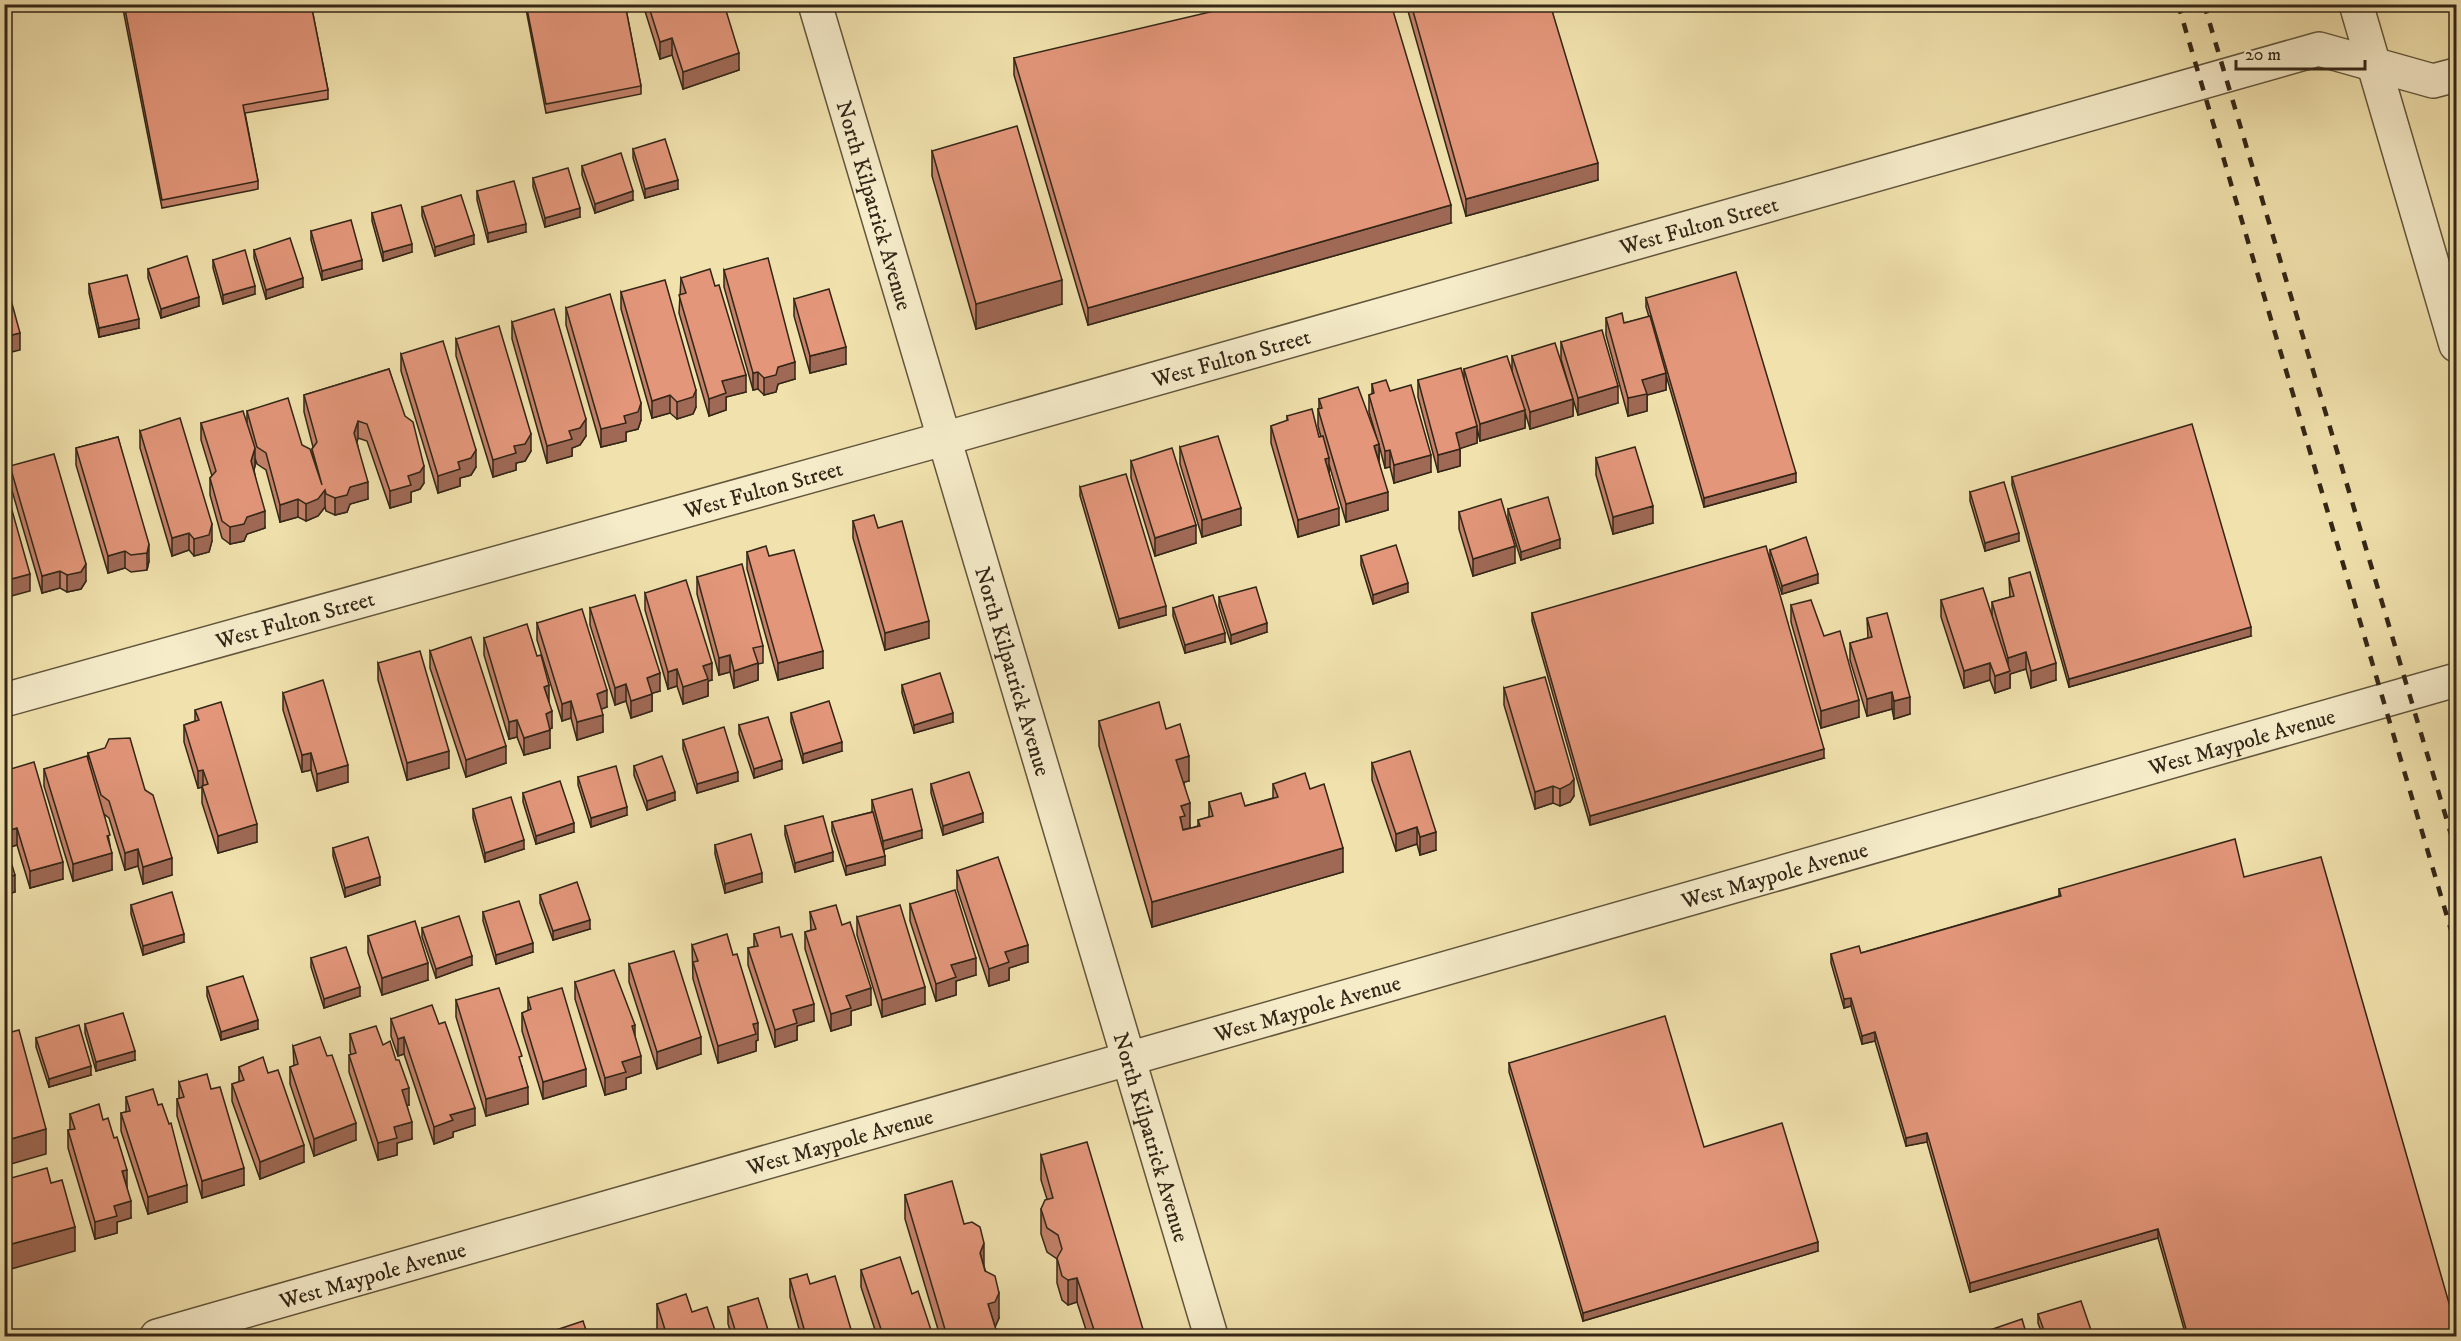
<svg xmlns="http://www.w3.org/2000/svg" width="2461" height="1341" viewBox="0 0 2461 1341" font-family="'IM FELL DW Pica',serif">
<style>
.lines{fill:none;stroke-linecap:round;stroke-linejoin:round}
.minor-casing{stroke:#62553c;stroke-width:36}
.minor{stroke:#f6ecca;stroke-width:33}
.rail{stroke:#332617;stroke-width:4.5;stroke-dasharray:10 10;stroke-linecap:butt}
.wall{fill:#c38169;stroke:#332617;stroke-width:1.5}
.shaded-wall{fill:#9f6955;stroke:#332617;stroke-width:1.5}
.building{fill:#e3967a;stroke:#332617;stroke-width:1.5}
.labels{text-anchor:middle;stroke-width:5;stroke-linejoin:round;paint-order:stroke}
.street-label{font-size:22px;fill:#332617;stroke:#f6ecca}
</style>
<rect width="100%" height="100%" fill="#f1e2ad"/>
<filter id="stains"><feTurbulence type="fractalNoise" baseFrequency=".00333" numOctaves="4"/><feColorMatrix values="0 0 0 0 .2 0 0 0 0 .09 0 0 0 0 .02 0 0 0 .5 -.17"/></filter>
<radialGradient id="worn" r=".72"><stop offset=".6" stop-color="#630" stop-opacity="0"/><stop offset="1" stop-color="#630" stop-opacity=".3"/></radialGradient>
<g class="lines">
<!-- minor casing -->
<g class="minor-casing">
<g id="minor">
<path id="s1" d="M815,4L1211,1336"/>
<polyline points="2356,4 2456,345"/>
<path id="s2" d="M4,700L943,439L2319,49L2433,81L2456,75"/>
<path id="s3" d="M157,1336L2456,680"/>
</g>
</g>
<!-- minor -->
<use href="#minor" class="minor"/>
<!-- rail -->
<g class="rail">
<polyline points="2178,4 2456,947"/>
<polyline points="2204,4 2456,851"/>
</g>
</g>
<!-- wall -->
<g class="wall">
<polygon points="122,4 311,4 328,90 328,99 245,113 258,181 258,189 162,208"/>
<polygon points="525,4 625,4 641,86 641,94 546,113"/>
<polygon points="644,4 724,4 739,70 683,89 672,55 660,59 644,8"/>
<polygon points="1406,4 1550,4 1598,180 1466,216"/>
<polygon points="1014,58 1451,223 1088,325 1014,75"/>
<polygon points="2457,107 2457,159 2451,140 2451,108"/>
<polygon points="633,149 678,189 645,198 633,158"/>
<polygon points="932,151 1062,304 976,329 932,176"/>
<polygon points="582,166 633,200 595,213 582,175"/>
<polygon points="533,178 580,217 545,227 533,187"/>
<polygon points="477,191 526,232 488,242 477,200"/>
<polygon points="422,207 474,244 435,256 422,216"/>
<polygon points="372,213 412,252 383,261 372,221"/>
<polygon points="311,231 362,269 322,280 311,240"/>
<polygon points="254,250 303,287 266,299 254,258"/>
<polygon points="213,260 255,294 223,304 213,268"/>
<polygon points="148,269 199,306 161,318 148,278"/>
<polygon points="724,270 795,379 778,384 776,392 764,395 758,389 753,390 724,287"/>
<polygon points="681,278 746,392 726,397 726,410 709,416 679,313"/>
<polygon points="89,284 139,328 99,337 89,293"/>
<polygon points="621,292 696,407 693,414 677,419 670,413 652,418 621,309"/>
<polygon points="1646,298 1796,482 1704,507 1666,375 1666,390 1647,395 1647,411 1628,416 1606,335 1606,318 1624,323 1649,317 1646,307"/>
<polygon points="794,299 846,364 810,373 794,316"/>
<polygon points="566,308 641,420 638,429 626,432 626,441 601,447 566,325"/>
<polygon points="512,322 586,436 580,445 572,448 572,456 547,463 512,339"/>
<polygon points="456,339 531,451 525,461 516,463 516,470 493,477 456,356"/>
<polygon points="1561,342 1618,403 1578,415 1573,399 1573,416 1530,429 1525,412 1525,428 1480,441 1477,428 1477,443 1460,448 1460,466 1438,472 1418,397 1418,380 1464,381 1464,369 1512,372 1512,356 1572,396 1561,359"/>
<polygon points="401,354 476,467 471,475 460,478 460,486 438,493 401,371"/>
<polygon points="389,369 424,483 420,489 411,492 411,502 390,508 367,441 358,438 357,442 368,499 350,504 347,512 335,515 326,511 325,507 318,516 306,521 298,517 280,522 266,470 257,464 255,458 255,466 254,470 265,528 247,534 244,541 230,544 222,538 210,495 210,478 212,476 201,440 201,423 247,422 247,411 302,445 312,455 312,449 313,447 304,412 304,395"/>
<polygon points="1372,384 1390,391 1431,472 1394,483 1390,467 1385,468 1379,445 1379,461 1388,510 1346,522 1329,464 1329,472 1339,525 1298,537 1271,443 1271,426 1287,421 1287,416 1319,437 1321,437 1318,426 1318,409 1319,409 1319,399 1377,439 1369,412 1369,395 1372,394"/>
<polygon points="140,431 212,541 209,552 194,556 189,550 172,556 140,448"/>
<polygon points="118,437 149,561 147,570 131,572 125,568 108,573 76,465 76,448"/>
<polygon points="1180,447 1241,525 1202,537 1180,464"/>
<polygon points="1596,458 1653,523 1613,534 1596,475"/>
<polygon points="1131,461 1196,543 1155,556 1131,478"/>
<polygon points="10,466 86,581 81,589 67,592 60,588 42,593 10,484"/>
<polygon points="2012,477 2251,636 2069,687 2012,485"/>
<polygon points="1080,487 1166,615 1119,628 1080,496"/>
<polygon points="1970,492 2019,541 1985,551 1970,501"/>
<polygon points="1508,509 1560,548 1521,560 1508,518"/>
<polygon points="1459,512 1515,563 1473,576 1459,529"/>
<polygon points="853,521 878,528 929,638 885,650 853,538"/>
<polygon points="1770,550 1818,583 1782,594 1770,558"/>
<polygon points="747,552 769,556 823,668 778,680 747,569"/>
<polygon points="1361,556 1408,592 1373,604 1361,565"/>
<polygon points="697,577 763,646 763,663 758,664 758,680 734,688 730,672 719,675 697,594"/>
<polygon points="2009,578 2056,680 2031,688 2026,669 2010,674 2010,688 1995,693 1990,680 1964,688 1941,617 1941,600 1992,616 1992,602 2010,597"/>
<polygon points="645,593 712,680 708,681 708,696 683,704 677,686 668,689 645,610"/>
<polygon points="1219,597 1267,632 1231,644 1219,606"/>
<polygon points="1791,605 1824,636 1859,717 1821,728 1791,622"/>
<polygon points="590,608 660,691 652,693 652,711 631,718 626,701 615,705 590,625"/>
<polygon points="1173,608 1225,642 1185,653 1173,616"/>
<polygon points="1532,613 1824,758 1590,825 1532,621"/>
<polygon points="1867,618 1910,714 1894,719 1892,709 1867,716 1850,660 1850,643 1868,638"/>
<polygon points="537,623 607,707 601,709 603,732 577,740 571,718 562,721 537,640"/>
<polygon points="484,638 549,702 552,728 549,729 550,748 524,755 517,737 509,739 484,655"/>
<polygon points="430,651 506,763 466,777 430,668"/>
<polygon points="378,663 449,768 407,780 378,680"/>
<polygon points="902,685 953,722 914,733 902,693"/>
<polygon points="1504,688 1574,796 1570,802 1560,806 1553,803 1535,809 1504,705"/>
<polygon points="283,693 348,782 317,791 311,770 302,772 283,710"/>
<polygon points="195,710 257,842 218,853 202,803 202,787 198,788 184,742 184,725 195,721"/>
<polygon points="791,713 842,751 803,763 791,722"/>
<polygon points="1099,721 1166,729 1189,781 1184,782 1190,828 1185,830 1198,826 1198,820 1209,817 1209,802 1245,806 1273,798 1273,784 1310,789 1343,872 1152,927 1099,746"/>
<polygon points="739,725 782,769 754,778 739,734"/>
<polygon points="683,740 738,781 697,793 683,749"/>
<polygon points="88,753 145,790 172,875 143,884 138,866 125,870 109,818 104,814 110,845 112,870 73,881 44,786 44,769 88,761"/>
<polygon points="1372,763 1436,850 1420,855 1417,844 1396,851 1372,780"/>
<polygon points="634,766 675,800 647,810 634,775"/>
<polygon points="4,771 63,879 30,888 17,845 7,848 15,892 4,895"/>
<polygon points="578,777 627,815 591,827 578,785"/>
<polygon points="931,784 983,822 943,835 931,793"/>
<polygon points="523,793 574,832 536,844 523,802"/>
<polygon points="872,800 922,838 884,849 885,865 846,875 832,831 832,822 872,812"/>
<polygon points="473,809 524,849 485,862 473,818"/>
<polygon points="785,826 833,861 795,872 785,835"/>
<polygon points="715,845 762,882 725,893 715,854"/>
<polygon points="333,848 380,885 345,897 333,856"/>
<polygon points="957,871 1028,962 1009,968 1009,980 989,986 957,889"/>
<polygon points="2244,877 2457,1336 2186,1336 2158,1238 1970,1292 1927,1142 1906,1146 1875,1041 1862,1044 1851,1006 1844,1008 1831,963 1831,954 1861,953 2059,896 2059,889"/>
<polygon points="540,895 590,929 553,940 540,903"/>
<polygon points="910,904 976,975 956,981 956,995 936,1001 910,921"/>
<polygon points="131,905 184,942 143,955 131,914"/>
<polygon points="483,912 533,952 496,964 483,921"/>
<polygon points="810,912 842,925 871,1005 851,1011 851,1025 831,1031 805,949 805,932 811,930"/>
<polygon points="857,917 925,1004 882,1017 857,935"/>
<polygon points="422,928 472,965 436,978 422,937"/>
<polygon points="754,934 781,937 814,1021 797,1026 797,1040 775,1047 748,965 748,948 754,947"/>
<polygon points="368,936 428,980 382,995 368,953"/>
<polygon points="692,945 758,1040 756,1041 756,1051 718,1063 693,979"/>
<polygon points="311,958 360,996 324,1008 311,967"/>
<polygon points="629,964 701,1054 657,1069 629,982"/>
<polygon points="575,982 635,1036 641,1073 626,1078 626,1089 605,1095 575,999"/>
<polygon points="207,987 258,1029 221,1040 207,996"/>
<polygon points="528,998 586,1086 543,1099 522,1031 522,1013 528,1011"/>
<polygon points="456,1000 522,1066 528,1104 486,1116 456,1017"/>
<polygon points="391,1019 475,1125 453,1132 453,1137 434,1144 404,1054 398,1056 391,1036"/>
<polygon points="85,1024 135,1060 96,1071 85,1033"/>
<polygon points="350,1034 383,1045 409,1105 407,1105 412,1139 397,1143 397,1155 378,1160 349,1072 349,1055 351,1055 350,1051"/>
<polygon points="36,1038 91,1075 49,1087 36,1047"/>
<polygon points="293,1046 356,1140 314,1156 290,1084 290,1067 294,1066"/>
<polygon points="1509,1063 1704,1147 1818,1251 1583,1321 1509,1072"/>
<polygon points="239,1067 268,1073 304,1162 260,1179 232,1101 232,1084 239,1082"/>
<polygon points="179,1082 244,1185 202,1198 177,1116 177,1099 179,1099"/>
<polygon points="126,1097 158,1105 169,1124 187,1202 148,1214 121,1131 121,1113 126,1112"/>
<polygon points="70,1114 103,1120 127,1187 131,1218 117,1222 117,1233 95,1239 68,1148 68,1130 70,1130"/>
<polygon points="1041,1155 1145,1336 1088,1336 1077,1302 1068,1305 1062,1300 1057,1283 1057,1259 1047,1252 1041,1234 1041,1209 1047,1199 1041,1180"/>
<polygon points="905,1195 964,1224 984,1266 999,1318 995,1327 998,1336 940,1336 905,1219"/>
<polygon points="861,1270 912,1294 933,1336 877,1336 861,1287"/>
<polygon points="790,1279 810,1284 853,1336 801,1336 790,1297"/>
<polygon points="657,1304 692,1312 717,1336 659,1336 657,1329"/>
<polygon points="728,1307 769,1333 778,1336 732,1336 728,1324"/>
<polygon points="2038,1314 2093,1336 2043,1336 2038,1323"/>
</g>
<!-- shaded-wall -->
<g class="shaded-wall">
<polygon points="672,38 672,55 660,59 660,42"/>
<polygon points="739,53 739,70 683,89 683,72"/>
<polygon points="1598,163 1598,180 1466,216 1466,199"/>
<polygon points="678,180 678,189 645,198 645,189"/>
<polygon points="633,191 633,200 595,213 595,204"/>
<polygon points="1451,205 1451,223 1088,325 1088,308"/>
<polygon points="580,208 580,217 545,227 545,218"/>
<polygon points="526,224 526,232 488,242 488,233"/>
<polygon points="474,235 474,244 435,256 435,247"/>
<polygon points="412,244 412,252 383,261 383,252"/>
<polygon points="362,260 362,269 322,280 322,271"/>
<polygon points="303,278 303,287 266,299 266,290"/>
<polygon points="1062,280 1062,304 976,329 976,304"/>
<polygon points="255,286 255,294 223,304 223,295"/>
<polygon points="199,297 199,306 161,318 161,309"/>
<polygon points="139,319 139,328 99,337 99,328"/>
<polygon points="20,333 20,350 4,354 4,337"/>
<polygon points="846,347 846,364 810,373 810,356"/>
<polygon points="795,362 795,379 778,384 776,392 764,395 764,378 778,367"/>
<polygon points="758,372 758,389 753,390 753,373"/>
<polygon points="1666,373 1666,390 1647,395 1647,411 1628,416 1628,398 1642,380"/>
<polygon points="746,375 746,392 726,397 726,410 709,416 709,399 722,381"/>
<polygon points="1618,386 1618,403 1578,415 1578,398"/>
<polygon points="696,390 696,407 693,414 677,419 677,402"/>
<polygon points="670,395 670,413 652,418 652,401"/>
<polygon points="1573,399 1573,416 1530,429 1530,412"/>
<polygon points="641,403 641,420 638,429 626,432 626,441 601,447 601,429 624,416"/>
<polygon points="1525,410 1525,428 1480,441 1480,424"/>
<polygon points="586,419 586,436 580,445 572,448 572,456 547,463 547,446"/>
<polygon points="358,421 358,438 354,450 354,433"/>
<polygon points="1477,426 1477,443 1456,450 1456,433"/>
<polygon points="531,434 531,451 525,461 516,463 516,470 493,477 493,460"/>
<polygon points="1379,444 1379,461 1374,446"/>
<polygon points="255,448 255,466 251,478 251,461"/>
<polygon points="1460,449 1460,466 1438,472 1438,455"/>
<polygon points="476,450 476,467 471,475 460,478 460,486 438,493 438,476"/>
<polygon points="1390,450 1390,467 1385,468 1385,451"/>
<polygon points="1431,455 1431,472 1394,483 1394,465"/>
<polygon points="1329,458 1329,476 1325,459"/>
<polygon points="424,466 424,483 420,489 411,492 411,502 390,508 390,491 408,476"/>
<polygon points="1796,473 1796,482 1704,507 1704,498"/>
<polygon points="368,482 368,499 350,504 347,512 335,515 335,498 350,487"/>
<polygon points="325,490 325,507 318,516 306,521 306,504"/>
<polygon points="1388,492 1388,510 1346,522 1346,504"/>
<polygon points="298,499 298,517 280,522 280,505"/>
<polygon points="1653,506 1653,523 1613,534 1613,517"/>
<polygon points="1241,508 1241,525 1202,537 1202,520"/>
<polygon points="1339,508 1339,525 1298,537 1298,520"/>
<polygon points="265,511 265,528 247,534 244,541 230,544 230,527 247,517"/>
<polygon points="212,524 212,541 209,552 194,556 194,539"/>
<polygon points="1196,525 1196,543 1155,556 1155,538"/>
<polygon points="189,533 189,550 172,556 172,538"/>
<polygon points="2019,533 2019,541 1985,551 1985,543"/>
<polygon points="1560,539 1560,548 1521,560 1521,552"/>
<polygon points="149,544 149,561 147,570 147,553"/>
<polygon points="1515,546 1515,563 1473,576 1473,559"/>
<polygon points="125,551 125,568 108,573 108,556"/>
<polygon points="86,564 86,581 81,589 67,592 67,575"/>
<polygon points="60,571 60,588 42,593 42,576"/>
<polygon points="30,574 30,591 4,598 4,581"/>
<polygon points="1818,574 1818,583 1782,594 1782,586"/>
<polygon points="1408,583 1408,592 1373,604 1373,595"/>
<polygon points="1166,606 1166,615 1119,628 1119,619"/>
<polygon points="929,621 929,638 885,650 885,633"/>
<polygon points="1267,623 1267,632 1231,644 1231,635"/>
<polygon points="2251,627 2251,636 2069,687 2069,679"/>
<polygon points="1225,633 1225,642 1185,653 1185,645"/>
<polygon points="823,651 823,668 778,680 778,663"/>
<polygon points="2026,652 2026,669 2010,674 2010,688 1995,693 1995,676 2008,672 2008,658"/>
<polygon points="730,655 730,672 719,675 719,658"/>
<polygon points="712,663 712,680 708,681 708,696 683,704 683,687 703,666"/>
<polygon points="758,663 758,680 734,688 734,671"/>
<polygon points="1990,663 1990,680 1964,688 1964,671"/>
<polygon points="2056,663 2056,680 2031,688 2031,671"/>
<polygon points="677,669 677,686 668,689 668,672"/>
<polygon points="660,673 660,691 647,695 647,678"/>
<polygon points="626,684 626,701 615,705 615,688"/>
<polygon points="549,685 549,702 544,687"/>
<polygon points="607,690 607,707 597,711 597,694"/>
<polygon points="1892,692 1892,709 1867,716 1867,699"/>
<polygon points="652,694 652,711 631,718 631,701"/>
<polygon points="1910,697 1910,714 1894,719 1894,701"/>
<polygon points="1859,700 1859,717 1821,728 1821,711"/>
<polygon points="571,701 571,718 562,721 562,704"/>
<polygon points="552,711 552,728 546,731 546,714"/>
<polygon points="953,713 953,722 914,733 914,725"/>
<polygon points="603,715 603,732 577,740 577,722"/>
<polygon points="517,720 517,737 509,739 509,722"/>
<polygon points="550,730 550,748 524,755 524,738"/>
<polygon points="842,742 842,751 803,763 803,754"/>
<polygon points="506,746 506,763 466,777 466,760"/>
<polygon points="1824,749 1824,758 1590,825 1590,816"/>
<polygon points="449,751 449,768 407,780 407,763"/>
<polygon points="311,753 311,770 302,772 302,755"/>
<polygon points="1189,756 1189,781 1176,784 1176,760"/>
<polygon points="782,760 782,769 754,778 754,769"/>
<polygon points="348,765 348,782 317,791 317,774"/>
<polygon points="203,770 203,787 198,788 198,771"/>
<polygon points="738,772 738,781 697,793 697,784"/>
<polygon points="1574,779 1574,796 1570,802 1560,806 1560,789"/>
<polygon points="1553,786 1553,803 1535,809 1535,792"/>
<polygon points="675,792 675,800 647,810 647,801"/>
<polygon points="1190,803 1190,828 1185,829 1185,841 1180,817 1181,806"/>
<polygon points="627,807 627,815 591,827 591,818"/>
<polygon points="983,813 983,822 943,835 943,826"/>
<polygon points="574,823 574,832 536,844 536,836"/>
<polygon points="257,824 257,842 218,853 218,836"/>
<polygon points="1417,827 1417,844 1396,851 1396,834"/>
<polygon points="17,828 17,845 4,849 4,832"/>
<polygon points="922,830 922,838 883,850 883,841"/>
<polygon points="1436,832 1436,850 1420,855 1420,837"/>
<polygon points="524,840 524,849 485,862 485,853"/>
<polygon points="1343,848 1343,872 1152,927 1152,902"/>
<polygon points="138,849 138,866 125,870 125,853"/>
<polygon points="833,852 833,861 795,872 795,863"/>
<polygon points="112,853 112,870 73,881 73,864"/>
<polygon points="885,856 885,865 846,875 846,866"/>
<polygon points="172,858 172,875 143,884 143,867"/>
<polygon points="63,862 63,879 30,888 30,871"/>
<polygon points="762,873 762,882 725,893 725,884"/>
<polygon points="15,875 15,892 4,895 4,878"/>
<polygon points="380,877 380,885 345,897 345,888"/>
<polygon points="590,920 590,929 553,940 553,931"/>
<polygon points="184,934 184,942 143,955 143,946"/>
<polygon points="533,943 533,952 496,964 496,955"/>
<polygon points="1028,945 1028,962 1009,968 1009,980 989,986 989,969 1005,952"/>
<polygon points="472,956 472,965 436,978 436,969"/>
<polygon points="976,958 976,975 956,981 956,995 936,1001 936,984 951,965"/>
<polygon points="428,963 428,980 382,995 382,978"/>
<polygon points="360,987 360,996 324,1008 324,999"/>
<polygon points="925,987 925,1004 882,1017 882,1000"/>
<polygon points="871,988 871,1005 851,1011 851,1025 831,1031 831,1014 846,996"/>
<polygon points="1851,998 1851,1006 1844,1008 1844,999"/>
<polygon points="814,1004 814,1021 797,1026 797,1040 775,1047 775,1030 793,1010"/>
<polygon points="258,1020 258,1029 221,1040 221,1032"/>
<polygon points="758,1023 758,1040 756,1041 756,1051 718,1063 718,1046 753,1024"/>
<polygon points="635,1025 635,1042 632,1026"/>
<polygon points="1875,1032 1875,1041 1862,1044 1862,1036"/>
<polygon points="404,1037 404,1054 398,1056 398,1039"/>
<polygon points="701,1037 701,1054 657,1069 657,1052"/>
<polygon points="135,1051 135,1060 96,1071 96,1062"/>
<polygon points="641,1056 641,1073 626,1078 626,1089 605,1095 605,1078 622,1062"/>
<polygon points="91,1066 91,1075 49,1087 49,1079"/>
<polygon points="586,1069 586,1086 543,1099 543,1082"/>
<polygon points="528,1087 528,1104 486,1116 486,1099"/>
<polygon points="409,1088 409,1105 402,1107 402,1090"/>
<polygon points="475,1108 475,1125 453,1132 453,1137 434,1144 434,1127 450,1115"/>
<polygon points="412,1122 412,1139 397,1143 397,1155 378,1160 378,1143 394,1127"/>
<polygon points="356,1123 356,1140 314,1156 314,1139"/>
<polygon points="46,1129 46,1154 4,1166 4,1141"/>
<polygon points="1927,1133 1927,1142 1906,1146 1906,1138"/>
<polygon points="304,1145 304,1162 260,1179 260,1162"/>
<polygon points="244,1168 244,1185 202,1198 202,1181"/>
<polygon points="127,1170 127,1187 122,1171"/>
<polygon points="187,1185 187,1202 148,1214 148,1197"/>
<polygon points="131,1201 131,1218 117,1222 117,1233 95,1239 95,1222 114,1206"/>
<polygon points="75,1227 75,1251 4,1271 4,1246"/>
<polygon points="2158,1229 2158,1238 1970,1292 1970,1283"/>
<polygon points="1818,1242 1818,1251 1583,1321 1583,1313"/>
<polygon points="984,1243 984,1268 980,1253"/>
<polygon points="1077,1278 1077,1302 1068,1305 1068,1280"/>
<polygon points="999,1293 999,1318 995,1327 988,1304"/>
</g>
<!-- building -->
<g class="building">
<polygon points="124,4 311,4 328,90 243,105 258,181 162,200"/>
<polygon points="526,4 625,4 641,86 546,104"/>
<polygon points="648,4 724,4 739,53 683,72 672,38 660,42"/>
<polygon points="1244,4 1391,4 1451,205 1088,308 1014,58"/>
<polygon points="1411,4 1550,4 1598,163 1466,199"/>
<polygon points="2457,107 2457,128 2451,108"/>
<polygon points="1017,126 1062,280 976,304 932,151"/>
<polygon points="665,139 678,180 645,189 633,149"/>
<polygon points="621,153 633,191 595,204 582,166"/>
<polygon points="568,168 580,208 545,218 533,178"/>
<polygon points="514,181 526,224 488,233 477,191"/>
<polygon points="461,195 474,235 435,247 422,207"/>
<polygon points="401,205 412,244 383,252 372,213"/>
<polygon points="351,220 362,260 322,271 311,231"/>
<polygon points="290,238 303,278 266,290 254,250"/>
<polygon points="245,250 255,286 223,295 213,260"/>
<polygon points="187,256 199,297 161,309 148,269"/>
<polygon points="768,258 795,362 778,367 776,375 764,378 758,372 753,373 724,270"/>
<polygon points="710,269 715,286 719,285 746,375 722,381 726,393 709,399 679,295 686,293 681,278"/>
<polygon points="1736,272 1796,473 1704,498 1646,298"/>
<polygon points="127,275 139,319 99,328 89,284"/>
<polygon points="665,280 696,390 693,397 677,402 670,395 652,401 621,292"/>
<polygon points="8,289 20,333 4,337 4,290"/>
<polygon points="829,289 846,347 810,356 794,299"/>
<polygon points="610,294 641,403 638,412 624,416 626,423 601,429 566,308"/>
<polygon points="554,309 586,419 580,428 569,431 572,439 547,446 512,322"/>
<polygon points="1622,313 1624,323 1650,316 1666,373 1642,380 1647,394 1628,398 1606,318"/>
<polygon points="499,326 531,434 525,444 514,446 516,453 493,460 456,339"/>
<polygon points="1602,330 1618,386 1578,398 1561,342"/>
<polygon points="443,341 476,450 471,458 458,462 460,469 438,476 401,354"/>
<polygon points="1555,343 1573,399 1530,412 1512,356"/>
<polygon points="1507,356 1525,410 1480,424 1464,369"/>
<polygon points="1461,368 1477,426 1456,433 1460,449 1438,455 1418,380"/>
<polygon points="389,369 405,416 413,422 424,466 420,472 408,476 411,485 390,491 367,424 358,421 354,433 368,482 350,487 347,495 335,498 326,494 325,490 318,499 306,504 298,499 280,505 266,453 257,447 247,411 288,398 302,445 310,449 322,485 312,449 317,442 304,395"/>
<polygon points="1386,380 1390,391 1411,385 1431,455 1394,465 1390,450 1385,451 1369,395 1374,393 1372,384"/>
<polygon points="1358,387 1379,444 1374,446 1388,492 1346,504 1318,409 1322,408 1319,399"/>
<polygon points="1312,409 1319,437 1323,436 1329,458 1325,459 1339,508 1298,520 1271,426 1288,420 1287,416"/>
<polygon points="243,411 255,448 251,461 265,511 247,517 244,524 230,527 222,521 210,478 216,471 201,423"/>
<polygon points="180,418 212,524 209,535 194,539 189,533 172,538 140,431"/>
<polygon points="2192,424 2251,627 2069,679 2012,477"/>
<polygon points="1218,436 1241,508 1202,520 1180,447"/>
<polygon points="118,437 149,544 147,553 131,555 125,551 108,556 76,448"/>
<polygon points="1635,447 1653,506 1613,517 1596,458"/>
<polygon points="1172,448 1196,525 1155,538 1131,461"/>
<polygon points="54,454 86,564 81,572 67,575 60,571 42,576 10,466"/>
<polygon points="1126,474 1166,606 1119,619 1080,487"/>
<polygon points="4,482 30,574 4,581"/>
<polygon points="2004,482 2019,533 1985,543 1970,492"/>
<polygon points="1548,497 1560,539 1521,552 1508,509"/>
<polygon points="1501,499 1515,546 1473,559 1459,512"/>
<polygon points="874,515 878,528 902,521 929,621 885,633 853,521"/>
<polygon points="1806,537 1818,574 1782,586 1770,550"/>
<polygon points="1396,545 1408,583 1373,595 1361,556"/>
<polygon points="766,546 769,556 794,550 823,651 778,663 747,552"/>
<polygon points="1766,546 1824,749 1590,816 1532,613"/>
<polygon points="742,564 763,646 753,648 758,663 734,671 730,655 719,658 697,577"/>
<polygon points="2030,572 2056,663 2031,671 2026,652 2008,658 1992,602 2014,596 2009,578"/>
<polygon points="686,580 712,663 703,666 708,679 683,687 677,669 668,672 645,593"/>
<polygon points="1256,587 1267,623 1231,635 1219,597"/>
<polygon points="1983,588 2010,671 1995,676 1990,663 1964,671 1941,600"/>
<polygon points="635,595 660,673 647,678 652,694 631,701 626,684 615,688 590,608"/>
<polygon points="1213,595 1225,633 1185,645 1173,608"/>
<polygon points="1811,600 1824,636 1840,631 1859,700 1821,711 1791,605"/>
<polygon points="582,609 607,690 597,694 603,715 577,722 571,701 562,704 537,623"/>
<polygon points="1887,613 1910,697 1894,701 1892,692 1867,699 1850,643 1872,637 1867,618"/>
<polygon points="527,624 537,656 541,655 549,685 544,687 552,711 546,714 550,730 524,738 517,720 509,722 484,638"/>
<polygon points="471,637 506,746 466,760 430,651"/>
<polygon points="420,651 449,751 407,763 378,663"/>
<polygon points="940,673 953,713 914,725 902,685"/>
<polygon points="1545,677 1574,779 1570,784 1560,789 1553,786 1535,792 1504,688"/>
<polygon points="323,680 348,765 317,774 311,753 302,755 283,693"/>
<polygon points="829,701 842,742 803,754 791,713"/>
<polygon points="221,702 257,824 218,836 202,786 208,784 203,770 198,771 184,725 199,720 195,710"/>
<polygon points="1159,702 1166,729 1180,724 1189,756 1176,760 1190,803 1181,806 1185,816 1180,817 1183,830 1200,826 1198,820 1213,816 1209,802 1241,793 1245,806 1278,797 1273,784 1305,773 1310,789 1324,784 1343,848 1152,902 1099,721"/>
<polygon points="768,717 782,760 754,769 739,725"/>
<polygon points="724,727 738,772 697,784 683,740"/>
<polygon points="130,738 145,790 153,795 172,858 143,867 138,849 125,853 109,801 101,795 88,753 105,748 109,739"/>
<polygon points="1410,751 1436,832 1420,837 1417,827 1396,834 1372,763"/>
<polygon points="87,756 110,835 107,836 112,853 73,864 44,769"/>
<polygon points="662,756 675,792 647,801 634,766"/>
<polygon points="34,762 63,862 30,871 17,828 4,832 4,771"/>
<polygon points="616,766 627,807 591,818 578,777"/>
<polygon points="969,772 983,813 943,826 931,784"/>
<polygon points="560,781 574,823 536,836 523,793"/>
<polygon points="912,789 922,830 883,841 872,800"/>
<polygon points="511,797 524,840 485,853 473,809"/>
<polygon points="873,812 885,856 846,866 832,822"/>
<polygon points="823,816 833,852 795,863 785,826"/>
<polygon points="751,834 762,873 725,884 715,845"/>
<polygon points="368,837 380,877 345,888 333,848"/>
<polygon points="4,839 15,875 4,878"/>
<polygon points="2235,839 2244,877 2321,857 2457,1331 2457,1336 2188,1336 2158,1229 1970,1283 1927,1133 1906,1138 1875,1032 1862,1036 1851,998 1844,999 1831,954 1859,946 1861,953 2061,896 2059,889"/>
<polygon points="998,857 1028,945 1005,952 1009,962 989,969 957,871"/>
<polygon points="577,882 590,920 553,931 540,895"/>
<polygon points="955,890 976,958 951,965 956,977 936,984 910,904"/>
<polygon points="172,892 184,934 143,946 131,905"/>
<polygon points="519,901 533,943 496,955 483,912"/>
<polygon points="836,905 842,925 850,922 871,988 846,996 851,1008 831,1014 805,932 816,929 810,912"/>
<polygon points="900,905 925,987 882,1000 857,917"/>
<polygon points="459,916 472,956 436,969 422,928"/>
<polygon points="415,921 428,963 382,978 368,936"/>
<polygon points="779,927 781,937 792,934 814,1004 793,1010 797,1023 775,1030 748,948 758,946 754,934"/>
<polygon points="727,934 733,955 737,954 758,1023 753,1024 756,1034 718,1046 693,962 698,961 692,945"/>
<polygon points="346,947 360,987 324,999 311,958"/>
<polygon points="674,951 701,1037 657,1052 629,964"/>
<polygon points="614,970 635,1025 632,1026 641,1056 622,1062 626,1072 605,1078 575,982"/>
<polygon points="243,976 258,1020 221,1032 207,987"/>
<polygon points="499,988 522,1056 519,1057 528,1087 486,1099 456,1000"/>
<polygon points="562,988 586,1069 543,1082 522,1013 531,1009 528,998"/>
<polygon points="432,1005 439,1024 445,1022 475,1108 450,1115 453,1120 434,1127 404,1037 398,1039 391,1019"/>
<polygon points="123,1013 135,1051 96,1062 85,1024"/>
<polygon points="1665,1016 1704,1147 1782,1123 1818,1242 1583,1313 1509,1063"/>
<polygon points="79,1025 91,1066 49,1079 36,1038"/>
<polygon points="376,1026 383,1045 390,1041 396,1060 399,1060 409,1088 402,1090 412,1122 394,1127 397,1138 378,1143 349,1055 356,1053 350,1034"/>
<polygon points="19,1030 46,1129 4,1141 4,1034"/>
<polygon points="320,1037 327,1056 332,1055 356,1123 314,1139 290,1067 298,1064 293,1046"/>
<polygon points="263,1057 268,1073 278,1070 304,1145 260,1162 232,1084 244,1080 239,1067"/>
<polygon points="207,1074 211,1089 220,1087 244,1168 202,1181 177,1099 184,1097 179,1082"/>
<polygon points="153,1089 158,1105 162,1104 169,1124 171,1123 187,1185 148,1197 121,1113 130,1111 126,1097"/>
<polygon points="99,1104 103,1120 108,1118 114,1138 117,1137 127,1170 122,1171 131,1201 114,1206 117,1216 95,1222 68,1130 75,1129 70,1114"/>
<polygon points="1087,1142 1145,1336 1096,1336 1077,1278 1068,1280 1062,1276 1057,1258 1062,1249 1058,1235 1047,1228 1041,1209 1045,1200 1053,1198 1041,1155"/>
<polygon points="47,1168 51,1183 62,1180 75,1227 4,1246 4,1180"/>
<polygon points="952,1181 964,1224 972,1222 980,1227 984,1243 980,1253 985,1271 995,1276 999,1293 995,1302 988,1304 998,1336 947,1336 905,1195"/>
<polygon points="900,1257 912,1294 918,1291 933,1336 877,1336 883,1335 861,1270"/>
<polygon points="807,1274 810,1284 835,1276 853,1336 806,1336 790,1279"/>
<polygon points="686,1294 692,1312 707,1307 717,1336 667,1336 657,1304"/>
<polygon points="758,1298 769,1333 776,1330 778,1336 737,1336 728,1307"/>
<polygon points="2081,1301 2093,1336 2046,1336 2038,1314"/>
<polygon points="2022,1319 2027,1336 1992,1336 1990,1330"/>
<polygon points="583,1321 588,1336 558,1336 556,1330"/>
</g>
<g class="labels">
<!-- street labels -->
<g class="street-label">
<text dy="8" stroke="none"><textPath href="#s1" startOffset="210">North Kilpatrick Avenue</textPath></text>
<text dy="8" stroke="none"><textPath href="#s2" startOffset="1760">West Fulton Street</textPath></text>
<text dy="8" stroke="none"><textPath href="#s2" startOffset="1274">West Fulton Street</textPath></text>
<text dy="8" stroke="none"><textPath href="#s2" startOffset="788">West Fulton Street</textPath></text>
<text dy="8" stroke="none"><textPath href="#s2" startOffset="302">West Fulton Street</textPath></text>
<text dy="8" stroke="none"><textPath href="#s1" startOffset="696">North Kilpatrick Avenue</textPath></text>
<text dy="8" stroke="none"><textPath href="#s3" startOffset="2168">West Maypole Avenue</textPath></text>
<text dy="8" stroke="none"><textPath href="#s3" startOffset="1682">West Maypole Avenue</textPath></text>
<text dy="8" stroke="none"><textPath href="#s3" startOffset="1196">West Maypole Avenue</textPath></text>
<text dy="8" stroke="none"><textPath href="#s1" startOffset="1182">North Kilpatrick Avenue</textPath></text>
<text dy="8" stroke="none"><textPath href="#s3" startOffset="710">West Maypole Avenue</textPath></text>
<text dy="8" stroke="none"><textPath href="#s3" startOffset="224">West Maypole Avenue</textPath></text>
</g>
</g>
<!-- margin -->
<rect width="2461" height="1341" fill="none" stroke="#f1e2ad" stroke-width="24"/>
<rect x="6" y="6" width="2449" height="1329" fill="none" stroke="#332617" stroke-width="3"/>
<rect x="12" y="12" width="2437" height="1317" fill="none" stroke="#332617" stroke-width="1.5"/>
<!-- scale -->
<path d="M2236 60v9h129v-9" fill="none" stroke="#332617" stroke-width="3"/>
<text x="2245" y="60" font-size="18" fill="#332617" stroke="#f6ecca" stroke-width="4.5" paint-order="stroke">20 m</text>
<rect width="100%" height="100%" filter="url(#stains)"/>
<rect width="100%" height="100%" fill="url(#worn)"/>
</svg>
